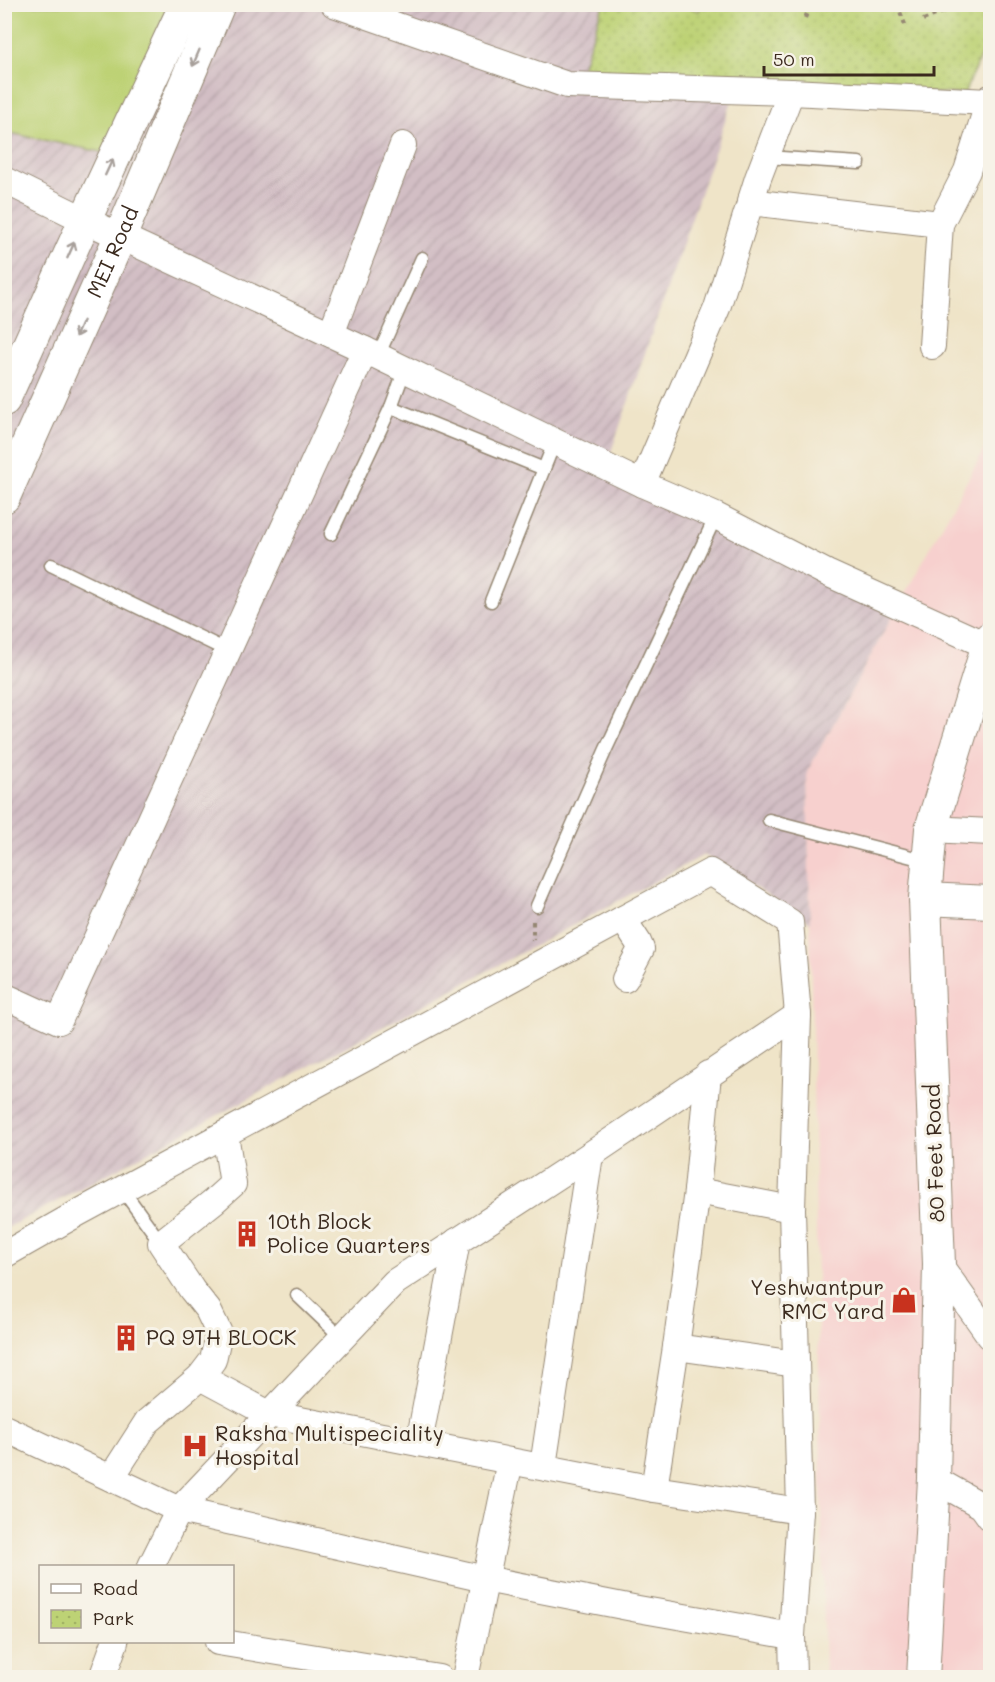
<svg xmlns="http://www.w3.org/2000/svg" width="995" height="1682" viewBox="0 0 995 1682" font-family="Mali,sans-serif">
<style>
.built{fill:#f7d0ce}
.industrial{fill:url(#industrial-furrows)}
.grass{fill:#bdd275;stroke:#7c7e4a;stroke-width:1.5}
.park{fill:url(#park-dots);stroke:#7c7e4a;stroke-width:1.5}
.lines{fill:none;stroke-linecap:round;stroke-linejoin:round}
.service-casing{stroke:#958773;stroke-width:15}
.minor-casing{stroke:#958773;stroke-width:28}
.tertiary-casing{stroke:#958773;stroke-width:34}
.path{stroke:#958773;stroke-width:4;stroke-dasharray:4.5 4.5;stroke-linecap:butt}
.service{stroke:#fff;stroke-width:12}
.minor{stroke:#fff;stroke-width:26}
.tertiary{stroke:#fff;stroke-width:32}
.oneway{stroke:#a79f9a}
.labels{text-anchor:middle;stroke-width:6;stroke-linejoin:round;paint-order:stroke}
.street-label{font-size:21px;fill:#3b2a1e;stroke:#f7f3e8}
.poi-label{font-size:21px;fill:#3b2a1e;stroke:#f7f3e8;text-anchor:start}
</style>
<defs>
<pattern id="industrial-furrows" width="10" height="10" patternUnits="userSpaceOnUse" patternTransform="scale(1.5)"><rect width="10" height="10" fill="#d2bec4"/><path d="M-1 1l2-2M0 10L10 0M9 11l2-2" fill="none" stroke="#b5a3a8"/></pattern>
<pattern id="park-dots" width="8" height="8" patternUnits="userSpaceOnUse" patternTransform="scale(1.5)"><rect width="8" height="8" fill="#bdd275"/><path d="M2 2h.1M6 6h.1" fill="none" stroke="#a3b465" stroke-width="1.8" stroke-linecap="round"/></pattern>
</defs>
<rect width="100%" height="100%" fill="#f7f3e8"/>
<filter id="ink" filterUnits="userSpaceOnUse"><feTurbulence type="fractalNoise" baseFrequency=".0167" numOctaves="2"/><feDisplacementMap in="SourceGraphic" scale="12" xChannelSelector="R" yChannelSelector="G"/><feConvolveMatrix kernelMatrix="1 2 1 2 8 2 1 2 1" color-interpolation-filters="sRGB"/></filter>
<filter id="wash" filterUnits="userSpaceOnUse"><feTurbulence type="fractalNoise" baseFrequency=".008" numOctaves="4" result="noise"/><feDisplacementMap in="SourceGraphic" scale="24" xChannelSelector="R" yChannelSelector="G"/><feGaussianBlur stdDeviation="1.35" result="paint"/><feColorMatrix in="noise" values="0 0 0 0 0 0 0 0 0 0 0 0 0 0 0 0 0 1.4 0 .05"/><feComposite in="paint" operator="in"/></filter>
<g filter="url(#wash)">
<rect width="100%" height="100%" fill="#efe4c8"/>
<!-- built -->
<polygon class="built" points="990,439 990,1677 825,1677 807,772"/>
<!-- industrial -->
<polygon class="industrial" points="5,5 603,5 579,79 732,101 605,469 898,606 807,772 810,922 704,855 5,1229"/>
<!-- grass -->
<polygon class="grass" points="4,5 169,5 106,153 5,132"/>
<!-- park -->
<polygon class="park" points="702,4 990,5 990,34 964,94 578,80 603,5 683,5 699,11"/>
</g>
<g filter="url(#ink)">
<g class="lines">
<!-- service casing -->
<g class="service-casing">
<g id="service">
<polyline points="766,157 859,163"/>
<polyline points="378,356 422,258"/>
<polyline points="391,407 544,469"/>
<polyline points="331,534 391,407 405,369"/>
<polyline points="51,565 228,651"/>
<polyline points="491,601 555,441"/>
<polyline points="769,820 927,861"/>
<polyline points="537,906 606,749 716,516"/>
<polyline points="122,1189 161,1243"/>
<polyline points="297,1295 342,1338"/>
</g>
</g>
<!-- minor casing -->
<g class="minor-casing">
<g id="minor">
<polyline points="334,4 567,85 791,92 989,102"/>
<polyline points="4,180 85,220 365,350 642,484 716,516 827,573 988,646"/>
<polyline points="750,202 940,224"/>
<polyline points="331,334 403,145"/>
<polyline points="932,346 940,224 967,171 990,98"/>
<polyline points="642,484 717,308 758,178 791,92"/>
<polyline points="931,829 990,832"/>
<polyline points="623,919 638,942 641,949 625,979"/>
<polyline points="4,996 59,1021 365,350"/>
<polyline points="697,1191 792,1209"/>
<polyline points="4,1255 78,1213 710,872 790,922 798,1015 792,1209 800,1511 792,1636 793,1678"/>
<polyline points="939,1264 990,1336"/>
<polyline points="676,1347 796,1364"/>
<polyline points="200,1377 213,1360 219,1333 208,1310 192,1290 161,1243 214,1201 233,1184 225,1134"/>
<polyline points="4,1428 179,1510 485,1579 638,1609 792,1636"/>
<polyline points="419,1443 457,1241"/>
<polyline points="543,1466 590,1155"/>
<polyline points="111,1478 147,1422 200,1377 269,1414 654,1489 800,1511"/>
<polyline points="934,1479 982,1506 990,1517"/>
<polyline points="654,1489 676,1347 697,1191 708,1074"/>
<polyline points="151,1566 179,1510 395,1282 590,1155 798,1015"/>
<polyline points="218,1642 439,1678"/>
<polyline points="102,1678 115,1642"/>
<polyline points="465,1678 510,1461"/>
</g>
</g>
<!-- tertiary casing -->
<g class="tertiary-casing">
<g id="tertiary">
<polyline points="4,400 85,220 186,4"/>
<path id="s1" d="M4,497L120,237L219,4"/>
<polyline points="925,899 990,902"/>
<polyline points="923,1678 934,1479 939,1264 925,899 931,829 990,638"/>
</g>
</g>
<!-- path -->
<g class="path">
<polyline points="897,4 906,27"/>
<polyline points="805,18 811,4"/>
<polyline points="923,20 946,11 944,4"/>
<polyline points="533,921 533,940"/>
</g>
<!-- service -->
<use href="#service" class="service"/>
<!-- minor -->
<use href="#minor" class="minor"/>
<!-- tertiary -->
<use href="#tertiary" class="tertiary"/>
</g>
<!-- one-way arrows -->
<defs><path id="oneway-shaft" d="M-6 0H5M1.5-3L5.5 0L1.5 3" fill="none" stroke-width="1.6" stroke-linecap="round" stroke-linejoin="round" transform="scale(1.5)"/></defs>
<g class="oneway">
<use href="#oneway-shaft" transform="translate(196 58) rotate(113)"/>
<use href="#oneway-shaft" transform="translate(109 167) rotate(-65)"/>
<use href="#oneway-shaft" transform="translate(71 250) rotate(-66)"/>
<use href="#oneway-shaft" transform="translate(79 329) rotate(114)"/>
</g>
</g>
<!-- icons -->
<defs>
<g id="building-bare" transform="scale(2.07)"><path d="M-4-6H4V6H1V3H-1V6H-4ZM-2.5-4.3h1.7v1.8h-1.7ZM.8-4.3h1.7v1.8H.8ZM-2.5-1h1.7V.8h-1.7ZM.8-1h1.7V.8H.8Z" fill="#c8321e" stroke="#f7f3e8" stroke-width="2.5" paint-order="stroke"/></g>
<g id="shop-bare" transform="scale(2.07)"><path d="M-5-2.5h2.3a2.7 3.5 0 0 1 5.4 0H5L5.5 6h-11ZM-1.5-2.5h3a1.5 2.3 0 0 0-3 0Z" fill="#c8321e" stroke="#f7f3e8" stroke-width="2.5" paint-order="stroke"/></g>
<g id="hospital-bare" transform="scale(2.07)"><path d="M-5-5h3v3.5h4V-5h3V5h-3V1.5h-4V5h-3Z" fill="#c8321e" stroke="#f7f3e8" stroke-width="2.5" paint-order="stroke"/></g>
</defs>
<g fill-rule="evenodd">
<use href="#building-bare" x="247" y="1234"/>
<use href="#shop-bare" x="904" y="1300"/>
<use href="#building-bare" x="126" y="1338"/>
<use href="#hospital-bare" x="195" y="1446"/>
</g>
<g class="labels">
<!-- street labels -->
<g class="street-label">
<text dy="7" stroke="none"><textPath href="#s1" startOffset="268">MEI Road</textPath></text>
<text transform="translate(935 1153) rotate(-92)" y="7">80 Feet Road</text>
</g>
<!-- poi labels -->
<g class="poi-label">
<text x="267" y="1229">10th Block<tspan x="267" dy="24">Police Quarters</tspan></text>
<text x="884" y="1295" text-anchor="end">Yeshwantpur<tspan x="884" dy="24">RMC Yard</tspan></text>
<text x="146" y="1345">PQ 9TH BLOCK</text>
<text x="215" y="1441">Raksha Multispeciality<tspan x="215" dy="24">Hospital</tspan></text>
</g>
</g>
<!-- margin -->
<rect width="995" height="1682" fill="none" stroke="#f7f3e8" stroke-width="24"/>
<!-- legend -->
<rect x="39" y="1565" width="195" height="78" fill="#f7f3e8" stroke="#aca397" stroke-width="1.5"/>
<rect x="51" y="1584" width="30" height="9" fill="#ffffff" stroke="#aca397" stroke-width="1.5"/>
<text x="93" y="1595" font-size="18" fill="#3b2a1e">Road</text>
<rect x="51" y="1610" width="30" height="18" fill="url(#park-dots)" stroke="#aca397" stroke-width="1.5"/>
<text x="93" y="1625" font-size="18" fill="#3b2a1e">Park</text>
<!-- scale -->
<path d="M764 66v9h170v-9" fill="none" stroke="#3b2a1e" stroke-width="3"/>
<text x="773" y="66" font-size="18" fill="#3b2a1e" stroke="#f7f3e8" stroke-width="4.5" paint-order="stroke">50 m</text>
</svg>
